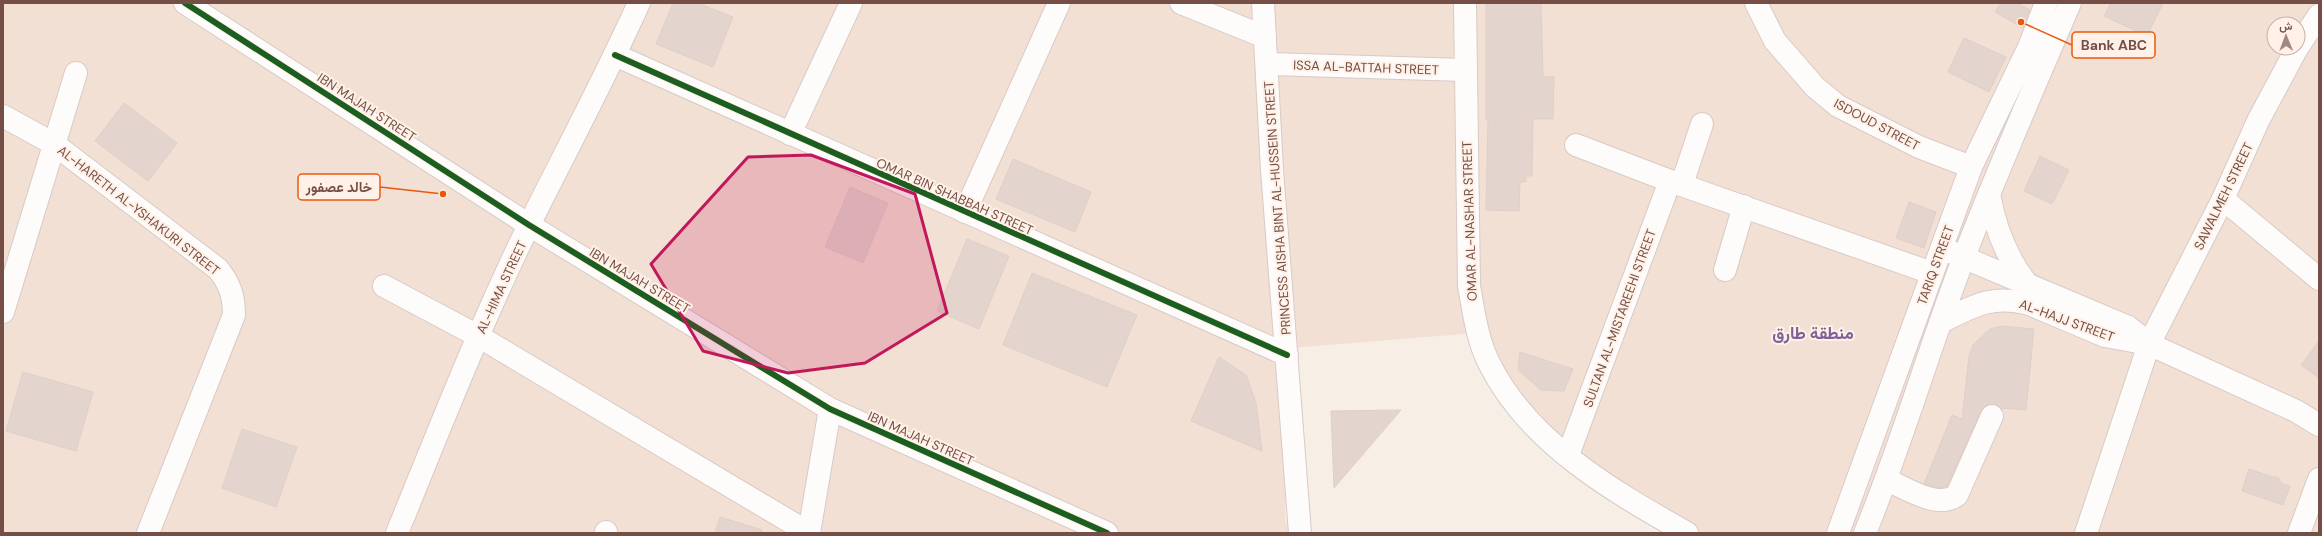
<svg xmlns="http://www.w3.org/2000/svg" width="2322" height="536" viewBox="0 0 2322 536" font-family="'DM Sans',Vazirmatn,sans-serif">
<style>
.residential{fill:#f2e0d4;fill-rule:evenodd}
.building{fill:#e3d4ce;stroke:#e0cfc8}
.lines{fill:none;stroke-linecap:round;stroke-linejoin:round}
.minor-casing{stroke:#d8cac5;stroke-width:24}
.minor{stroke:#fefcfb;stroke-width:22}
.cycleway-casing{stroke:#fff1e7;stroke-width:8}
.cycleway{stroke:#1b5e20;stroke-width:6}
.marked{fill:#c2185b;fill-opacity:0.2;stroke:#c2185b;stroke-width:3;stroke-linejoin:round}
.labels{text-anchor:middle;stroke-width:4;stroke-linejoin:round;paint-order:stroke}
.street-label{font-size:13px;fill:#754f46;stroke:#fff1e7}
.district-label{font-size:17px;font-weight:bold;fill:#7c6298;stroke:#fff1e7}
.leader{fill:none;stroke:#e8590c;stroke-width:1.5}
.callout-dot{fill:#e8590c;stroke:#fff1e7;stroke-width:1.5}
.callout{fill:#fff1e7;stroke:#e8590c;stroke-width:1.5}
.callout-label{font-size:14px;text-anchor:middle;font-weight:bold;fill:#754f46}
</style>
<rect width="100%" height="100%" fill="#f7eee6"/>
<!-- residential -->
<path class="residential" d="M3,3H2319V533H1696L1631,506L1509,400L1488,332L1291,348L1285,519L1289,533H5L3,532ZM2274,24H2298V48H2274Z"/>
<!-- building -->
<g class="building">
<polygon points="673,3 697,3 733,17 713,67 656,44"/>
<polygon points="1486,3 1541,3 1543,77 1554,77 1553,119 1533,119 1532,176 1526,176 1526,182 1520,182 1519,211 1486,210 1488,119 1486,119"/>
<polygon points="2001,3 2017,3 2030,10 2023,28 1995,12"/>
<polygon points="2111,3 2163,3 2147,36 2104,16"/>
<polygon points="1964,38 2006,57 1989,92 1948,72"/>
<polygon points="124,103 177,143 148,181 95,141"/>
<polygon points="2040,156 2069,170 2052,204 2024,191"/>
<polygon points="1013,159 1091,192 1075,232 996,199"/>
<polygon points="850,187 888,203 863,263 825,247"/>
<polygon points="1909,202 1936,212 1924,248 1896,238"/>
<polygon points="967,239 1009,256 979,329 937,311"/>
<polygon points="1032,273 1137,315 1107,387 1003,345"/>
<polygon points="2002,326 2034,329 2026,410 2001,408 1991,404 1985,406 1981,411 1947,486 1941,488 1924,484 1952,415 1962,419 1969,356 1973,345 1990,329"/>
<polygon points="2319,341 2319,378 2301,365"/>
<polygon points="1520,352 1573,369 1564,391 1541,390 1518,370"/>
<polygon points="1219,357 1246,375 1256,403 1262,451 1191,421"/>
<polygon points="23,372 93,392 76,451 6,431"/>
<polygon points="1401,410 1334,488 1331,411"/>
<polygon points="242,429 297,447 276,507 222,488"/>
<polygon points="2249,469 2273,477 2278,477 2281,483 2290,486 2283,505 2242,491"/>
<polygon points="720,517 762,530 761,533 715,533"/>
</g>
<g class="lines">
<!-- minor casing -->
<g class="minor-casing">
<g id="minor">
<polyline points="185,3 529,225 830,409 1107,533"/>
<polyline points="1181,3 1265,37"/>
<polyline points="1263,3 1272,170 1300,533"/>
<path d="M1465,3L1469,286C1474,313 1477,340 1490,365C1529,443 1614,492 1687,533"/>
<polyline points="1756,3 1775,41 1815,87 1838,106 1919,147 1971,167"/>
<polyline points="2298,47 2319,15"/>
<polyline points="615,55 1287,355"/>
<polyline points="1267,64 1465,70"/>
<path d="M3,116L54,144L218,269C230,284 234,296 234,315L148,533"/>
<polyline points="790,134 851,3"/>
<polyline points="1576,145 1670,181 1932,273"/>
<polyline points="1682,184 1702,124"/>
<path d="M1989,194C1995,228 2006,257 2027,284"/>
<polyline points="2223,199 2319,279"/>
<polyline points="965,212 1059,3"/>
<polyline points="1951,252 2128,327 2145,340"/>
<polyline points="1725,270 1744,206"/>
<polyline points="384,286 478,336 809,533"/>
<polyline points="3,312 76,73"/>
<path d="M1941,322C1973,306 1992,294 2029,304L2105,336L2149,344L2296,411L2319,425"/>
<polyline points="1568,455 1670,181"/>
<path d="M1887,480C1906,488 1938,510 1957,495L1992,416"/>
<path d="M397,533C439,430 480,325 529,225C566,151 605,78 639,3"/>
<polyline points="606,533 606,532"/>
<polyline points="809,533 830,409"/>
<polyline points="1838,533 1971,167 2029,47 2046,3"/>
<path d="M1865,533C1902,443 1929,348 1964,257C1997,171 2034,87 2070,3"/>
<polyline points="2086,533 2149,344 2223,199 2258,121 2297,48"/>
<polyline points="2299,533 2319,479"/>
</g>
</g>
<!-- minor -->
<use href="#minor" class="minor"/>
<!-- cycleway casing -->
<g class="cycleway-casing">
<g id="cycleway">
<polyline points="185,3 529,225 830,409 1107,533"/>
<polyline points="615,55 1287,355"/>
</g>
</g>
<!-- cycleway -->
<use href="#cycleway" class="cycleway"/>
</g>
<!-- marked area -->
<path class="marked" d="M811,155L915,194L947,313L865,363L788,373L703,351L651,264L748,157Z"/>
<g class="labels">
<!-- street labels -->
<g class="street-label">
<text transform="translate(1366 67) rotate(2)" y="5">ISSA AL-BATTAH STREET</text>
<text transform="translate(367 107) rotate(33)" y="5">IBN MAJAH STREET</text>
<text transform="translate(1877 124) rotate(28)" y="5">ISDOUD STREET</text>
<text transform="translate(955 196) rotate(24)" y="5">OMAR BIN SHABBAH STREET</text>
<text transform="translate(2223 196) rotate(-64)" y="5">SAWALMEH STREET</text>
<text transform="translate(1277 208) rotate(-94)" y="5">PRINCESS AISHA BINT AL-HUSSEIN STREET</text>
<text transform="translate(139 210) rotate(38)" y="5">AL-HARETH AL-YSHAKURI STREET</text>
<text transform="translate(1469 221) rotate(-92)" y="5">OMAR AL-NASHAR STREET</text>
<text transform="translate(1935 265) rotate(-70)" y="5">TARIQ STREET</text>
<text transform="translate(640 280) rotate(31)" y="5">IBN MAJAH STREET</text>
<text transform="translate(501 287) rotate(-65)" y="5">AL-HIMA STREET</text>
<text transform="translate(1619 318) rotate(-70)" y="5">SULTAN AL-MISTAREEHI STREET</text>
<text transform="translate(2067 320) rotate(20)" y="5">AL-HAJJ STREET</text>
<text transform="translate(921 438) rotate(24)" y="5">IBN MAJAH STREET</text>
</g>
<!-- district labels -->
<g class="district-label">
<text x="1813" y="339">منطقة طارق</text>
</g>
</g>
<!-- callouts -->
<path class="leader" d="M2021 22L2072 45M443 194L380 187"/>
<g class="callout-dot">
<circle cx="2021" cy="22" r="4"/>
<circle cx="443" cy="194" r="4"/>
</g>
<g class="callout">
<rect x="2072" y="32" width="83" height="26" rx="4"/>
<rect x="298" y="174" width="82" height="26" rx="4"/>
</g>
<g class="callout-label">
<text x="2114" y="50">Bank ABC</text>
<text x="339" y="192">خالد عصفور</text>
</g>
<!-- border -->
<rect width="2322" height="536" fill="none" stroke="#754f46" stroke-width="8"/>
<!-- north arrow -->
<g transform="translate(2286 36) rotate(359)"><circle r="19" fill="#fff1e7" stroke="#c8b0a7"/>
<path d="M0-3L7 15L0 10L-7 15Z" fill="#a2877e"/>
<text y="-6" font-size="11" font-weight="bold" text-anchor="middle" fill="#754f46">ش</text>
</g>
</svg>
